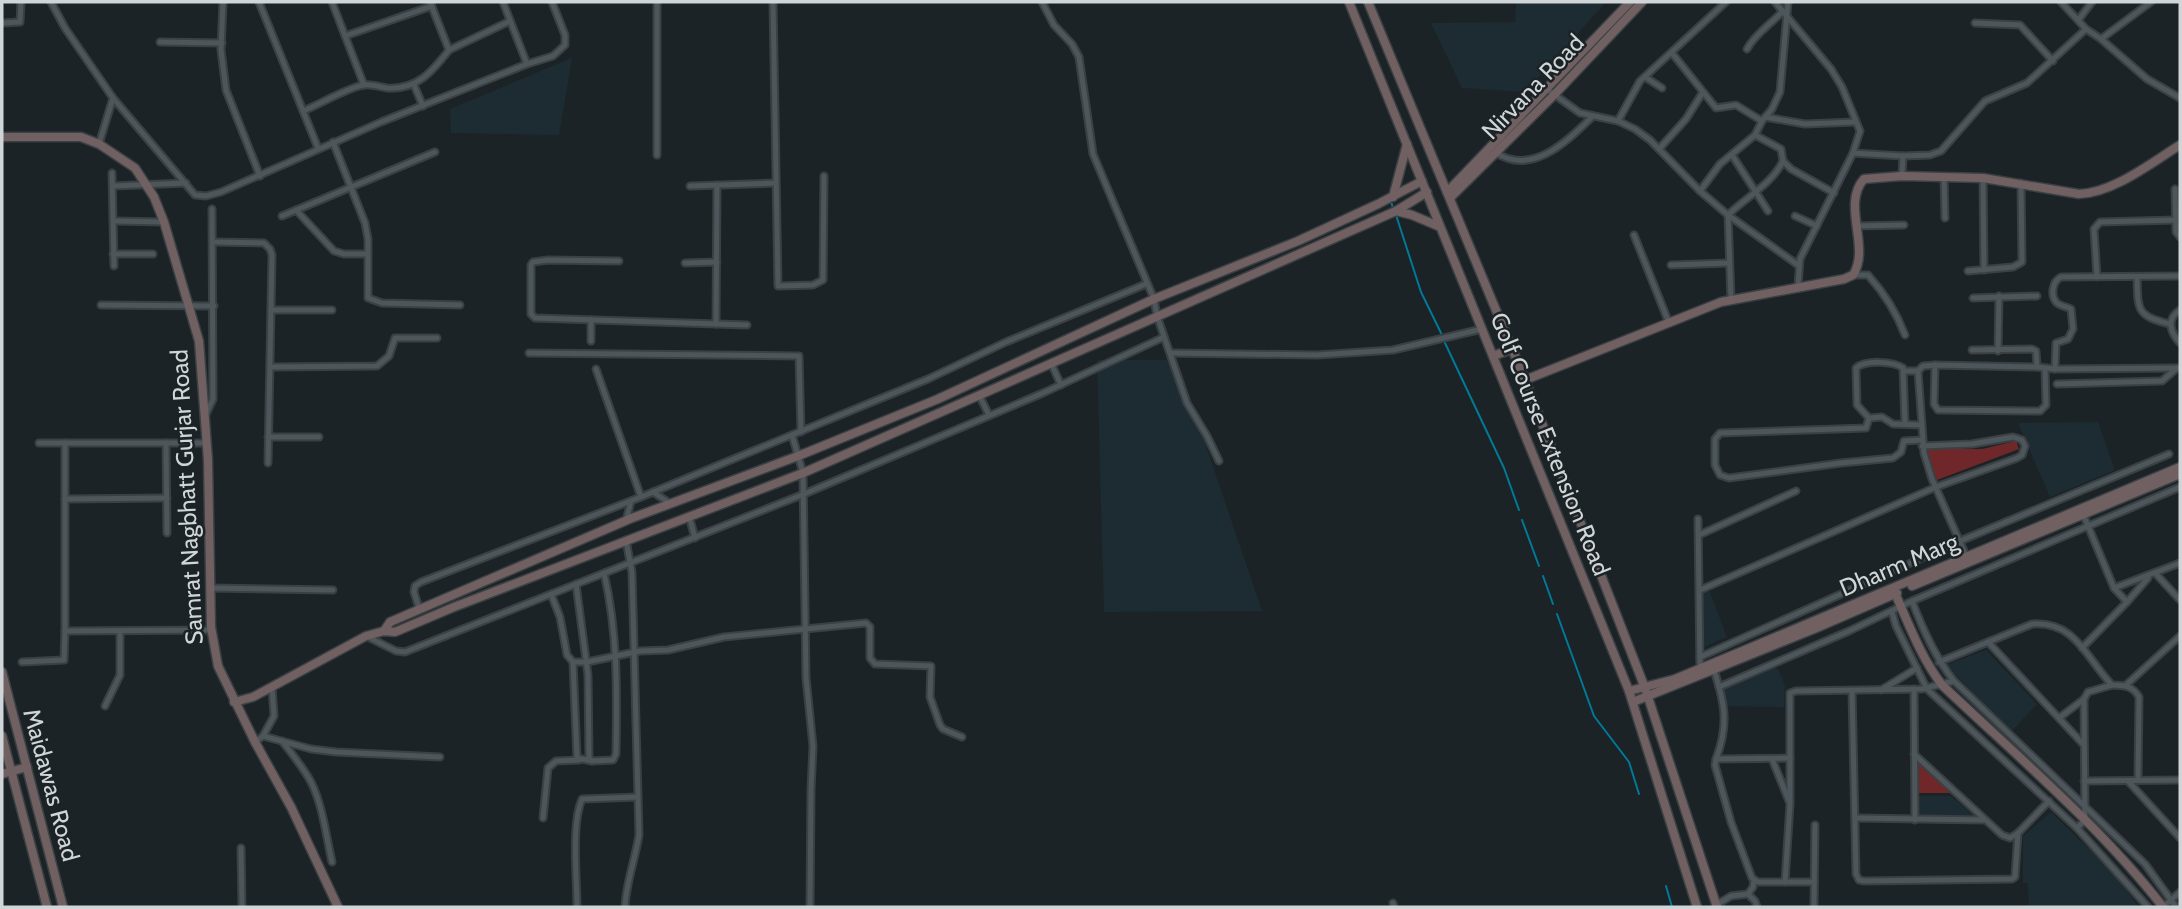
<svg xmlns="http://www.w3.org/2000/svg" width="2182" height="909" viewBox="0 0 2182 909" font-family="Cabin,sans-serif">
<style>
.built{fill:#1d2c32}
.green{fill:#702729}
.lines{fill:none;stroke-linecap:round;stroke-linejoin:round}
.stream{stroke:#017997;stroke-width:2}
.street-casing{stroke:#3b4043;stroke-width:9}
.secondary-casing{stroke:#3b4043;stroke-width:11}
.street{stroke:#4d565a;stroke-width:5}
.secondary{stroke:#716062;stroke-width:8}
.labels{text-anchor:middle;stroke-width:5;stroke-linejoin:round;paint-order:stroke}
.street-label{font-size:24px;fill:#d0d5d7;stroke:#1b2326}
</style>
<rect width="100%" height="100%" fill="#1b2326"/>
<!-- built -->
<g class="built">
<polygon points="1516,2 1606,2 1525,92 1462,88 1431,23 1515,22"/>
<polygon points="572,58 559,135 451,133 450,109"/>
<polygon points="1097,360 1177,360 1262,611 1104,612"/>
<polygon points="2098,422 2115,470 2050,497 2018,423"/>
<polygon points="1709,590 1727,637 1704,647 1703,592"/>
<polygon points="1986,650 2037,704 2011,732 1946,665"/>
<polygon points="1775,662 1785,685 1784,707 1726,706 1721,686"/>
<polygon points="1918,796 1951,796 1973,815 1917,815"/>
<polygon points="2051,812 2113,872 2139,907 2029,907 2028,883 2023,883 2023,836"/>
</g>
<!-- green -->
<g class="green">
<polygon points="2016,441 2019,449 1937,480 1923,449 1982,449"/>
<polygon points="1916,758 1952,793 1917,793"/>
</g>
<g class="lines">
<!-- stream -->
<g class="stream">
<polyline points="1391,202 1393,208"/>
<polyline points="1396,215 1421,292 1441,333"/>
<polyline points="1445,343 1504,468 1519,510"/>
<polyline points="1522,520 1539,566"/>
<polyline points="1543,576 1553,604"/>
<polyline points="1557,614 1594,716 1629,762 1639,794"/>
<polyline points="1666,886 1672,907"/>
</g>
<!-- street casing -->
<g class="street-casing">
<g id="street">
<polyline points="51,2 65,28 113,98 195,195 206,196 221,192 381,122 527,64 553,56 565,45 565,35 552,2"/>
<polyline points="223,2 221,50 226,90 260,176"/>
<polyline points="259,2 318,148"/>
<polyline points="332,2 364,85"/>
<polyline points="503,2 527,64"/>
<polyline points="773,2 778,286 813,285 823,280 824,176"/>
<polyline points="1042,2 1054,25 1072,44 1079,57 1093,154 1154,299 1157,316 1187,403 1207,436 1219,461"/>
<polyline points="1775,2 1831,69 1842,87 1860,131 1853,153"/>
<polyline points="2061,2 2086,29 2101,39 2147,79 2180,98"/>
<polyline points="2079,19 2092,2"/>
<polyline points="2,23 20,22 21,2"/>
<polyline points="1975,23 2020,25 2053,61"/>
<polyline points="345,36 432,6"/>
<polyline points="2101,39 2151,2"/>
<polyline points="160,42 222,43"/>
<path d="M1747,49C1755,34 1771,24 1783,11"/>
<polyline points="449,50 510,21"/>
<polyline points="1672,53 1716,108 1736,105 1762,121"/>
<polyline points="1645,77 1662,88"/>
<polyline points="414,85 423,106"/>
<polyline points="1548,90 1580,113 1618,121 1635,129 1650,140 1700,191 1728,215 1798,265"/>
<path d="M303,111C318,105 351,86 364,85C371,84 380,87 387,88C417,90 432,72 449,50L430,2"/>
<polyline points="1765,117 1805,124 1855,122"/>
<polyline points="1618,121 1640,81 1726,2"/>
<polyline points="1755,135 1781,149 1783,161 1791,169 1834,193"/>
<polyline points="333,142 365,223 368,239 368,298 382,303 460,305"/>
<polyline points="99,144 113,98"/>
<polyline points="1659,149 1686,119 1703,92"/>
<path d="M1496,153C1533,176 1567,141 1592,117"/>
<polyline points="657,155 657,2"/>
<polyline points="1732,155 1768,211"/>
<polyline points="112,173 114,266"/>
<polyline points="1902,176 1903,156"/>
<polyline points="1944,177 1945,218"/>
<polyline points="1983,178 1984,270"/>
<polyline points="113,186 186,183"/>
<polyline points="690,186 775,183"/>
<polyline points="2175,189 2176,232 2180,237"/>
<polyline points="1700,191 1720,164 1755,135 1762,121 1772,109 1780,92 1788,2"/>
<polyline points="296,210 334,251 344,254 367,254"/>
<polyline points="282,216 435,152"/>
<polyline points="1795,216 1817,226"/>
<polyline points="114,221 164,222"/>
<polyline points="1857,226 1904,225"/>
<polyline points="1634,235 1669,323"/>
<polyline points="213,242 264,243 270,249 272,255 268,463"/>
<polyline points="113,254 153,254"/>
<polyline points="619,261 548,260 533,262 531,265 531,314 535,318 747,325"/>
<polyline points="685,263 717,262"/>
<polyline points="1671,265 1729,263"/>
<polyline points="1968,271 2013,267 2022,262 2021,183"/>
<path d="M1853,275H1868C1885,294 1896,311 1905,335"/>
<polyline points="2097,277 2094,229 2100,222 2175,220"/>
<path d="M2137,277C2138,310 2136,316 2170,324"/>
<polyline points="1798,286 1800,259 1853,153 1903,156 1930,155 1941,151 1985,101 2027,83 2086,29"/>
<polyline points="1973,298 2037,296"/>
<path d="M1731,299L1728,215C1746,197 1772,184 1783,161"/>
<polyline points="101,305 214,306"/>
<polyline points="271,310 332,310"/>
<polyline points="716,324 717,185"/>
<polyline points="591,341 591,320"/>
<path d="M2180,343C2170,332 2166,319 2180,310"/>
<polyline points="1972,350 2032,349 2036,351 2037,367"/>
<polyline points="1998,351 1999,296"/>
<polyline points="529,353 799,356 801,432"/>
<polyline points="1171,353 1317,355 1393,350 1482,329"/>
<polyline points="1051,363 1061,385"/>
<polyline points="1935,365 1934,404 1938,410 2040,411 2046,405 2045,369"/>
<polyline points="270,367 377,366 389,356 395,338 437,338"/>
<polyline points="596,369 641,497"/>
<polyline points="2055,369 2177,368"/>
<path d="M1904,371H1918L1923,366L1935,365L2037,367L2055,369L2056,343L2068,339L2073,329L2071,309C2068,307 2059,306 2056,302C2050,294 2053,281 2061,277L2180,276"/>
<polyline points="1918,371 1924,453 1932,479 1967,558"/>
<polyline points="2057,384 2162,381 2177,368"/>
<polyline points="979,395 989,415"/>
<polyline points="206,414 213,399 212,209"/>
<polyline points="1869,418 1882,417 1893,424 1921,425"/>
<path d="M1905,424L1903,368C1893,361 1865,360 1856,368L1857,405L1869,418L1866,428L1720,433L1715,439V465L1720,475L1729,478L1841,463L1893,458L1901,452L1904,441L1922,440"/>
<polyline points="792,435 803,473 806,678 813,746 811,790 810,907"/>
<polyline points="268,437 319,437"/>
<polyline points="39,443 207,443"/>
<polyline points="65,443 65,631"/>
<polyline points="166,443 167,533"/>
<polyline points="653,492 671,504"/>
<polyline points="65,499 167,498"/>
<polyline points="2083,514 2114,588"/>
<polyline points="689,516 695,538"/>
<polyline points="1698,519 1700,669"/>
<polyline points="626,521 631,501"/>
<polyline points="1699,535 1796,491"/>
<polyline points="2156,574 2180,600"/>
<path d="M576,584L588,675L589,758L592,761L613,760L616,754C617,694 618,632 604,573"/>
<polyline points="210,588 333,590"/>
<polyline points="1700,590 1936,487 2017,458 2022,455 2025,446 2022,440 2013,437 1972,444 1922,446"/>
<polyline points="551,594 560,617 567,655 573,662 587,662 640,651 668,650 724,637 866,623 870,627 870,658 875,664 931,666 930,697 940,725 943,729 962,737"/>
<polyline points="1912,601 2180,487"/>
<polyline points="2127,602 2148,578"/>
<polyline points="419,608 414,592 415,586 421,582 641,497 928,379 1006,342 1146,284"/>
<polyline points="1892,612 1896,626 1927,689 2077,828"/>
<polyline points="366,636 396,651 405,652 804,494 1043,393 1164,337"/>
<polyline points="1988,642 2083,744"/>
<polyline points="2082,648 2127,602 2114,588 2180,563"/>
<polyline points="1700,657 1960,541 2169,454"/>
<polyline points="22,662 64,660 65,631 212,630"/>
<polyline points="573,662 577,758 592,761"/>
<path d="M1939,662L2032,624C2076,621 2086,658 2112,685C2124,685 2133,686 2139,697L2138,780"/>
<path d="M1714,670C1725,704 1729,725 1716,759"/>
<polyline points="2112,685 2088,692 2084,699 2085,820 2077,828 2148,907"/>
<polyline points="2126,685 2180,636"/>
<path d="M1719,687L1849,631L1912,601C1923,630 1935,657 1954,681L2145,864L2176,907"/>
<polyline points="1914,689 1915,820"/>
<polyline points="1881,690 1917,668"/>
<polyline points="1852,691 1856,874 1859,880 1864,881 2012,879 2015,877 2018,833 2010,838 2002,835 1914,754"/>
<polyline points="105,706 120,675 120,632"/>
<polyline points="2059,718 2084,699"/>
<polyline points="263,736 274,716 272,687"/>
<path d="M282,741C292,754 303,767 311,782C323,806 326,836 332,862"/>
<polyline points="255,742 263,736 311,749 336,752 440,757"/>
<polyline points="1790,758 1716,759 1715,765 1731,822 1752,878 1758,882 1814,882"/>
<polyline points="1772,759 1789,801"/>
<polyline points="2084,781 2180,780"/>
<polyline points="2128,781 2180,838"/>
<polyline points="543,818 548,768 556,761 579,760"/>
<polyline points="1855,818 1984,820"/>
<polyline points="2018,833 2049,801"/>
<polyline points="241,848 242,907"/>
<polyline points="1785,882 1790,804 1790,693 1796,691 1922,689 1954,681"/>
<polyline points="1748,894 1755,901 1757,907"/>
<polyline points="1393,903 1394,907"/>
<polyline points="1716,905 1731,896 1748,894 1753,887 1754,880"/>
<path d="M577,907C577,878 571,824 582,799L638,797"/>
<path d="M625,907C626,883 635,860 639,835L632,573L626,540"/>
<polyline points="1814,907 1815,825"/>
<polyline points="2163,907 2180,892"/>
</g>
</g>
<!-- secondary casing -->
<g class="secondary-casing">
<g id="secondary">
<polyline points="1349,2 1629,691 1697,907"/>
<polyline points="1368,2 1525,380 1645,688 1717,907"/>
<polyline points="2,137 81,137 99,144 135,168 154,197 164,222 199,341 208,460 211,627 218,666 255,742 291,807 338,907"/>
<polyline points="1447,192 1630,2"/>
<polyline points="1393,197 1407,144"/>
<polyline points="1450,198 1554,95 1642,2"/>
<polyline points="1396,211 1412,215 1438,226"/>
<polyline points="1493,356 1512,349"/>
<path d="M1525,380L1721,302L1844,279L1853,275C1871,248 1841,204 1864,179L1902,176L1983,178L2079,194C2113,193 2151,163 2180,145"/>
<polyline points="1912,586 2180,474"/>
<path d="M1894,591C1909,624 1920,656 1942,685C2018,757 2099,825 2163,907"/>
<polyline points="384,631 390,622 632,518 798,456 938,399 1154,299 1298,241 1378,204 1422,181"/>
<polyline points="2,672 63,907"/>
<polyline points="1629,691 1675,679 1740,652 2180,467"/>
<polyline points="234,702 253,697 366,636 384,631 395,632 454,607 803,473 1396,211 1427,192"/>
<polyline points="1633,702 1814,629 1897,593"/>
<polyline points="2,736 47,907"/>
<polyline points="2,774 27,767"/>
</g>
</g>
<!-- street -->
<use href="#street" class="street"/>
<!-- secondary -->
<use href="#secondary" class="secondary"/>
</g>
<g class="labels">
<!-- street labels -->
<g class="street-label">
<text transform="translate(1533 87) rotate(-46)" y="8">Nirvana Road</text>
<text transform="translate(1550 444) rotate(68)" y="8">Golf Course Extension Road</text>
<text transform="translate(187 497) rotate(-93)" y="8">Samrat Nagbhatt Gurjar Road</text>
<text transform="translate(1899 565) rotate(-23)" y="8">Dharm Marg</text>
<text transform="translate(51 785) rotate(75)" y="8">Maidawas Road</text>
</g>
</g>
<!-- border -->
<rect width="2182" height="909" fill="none" stroke="#d0d5d7" stroke-width="7"/>
</svg>
